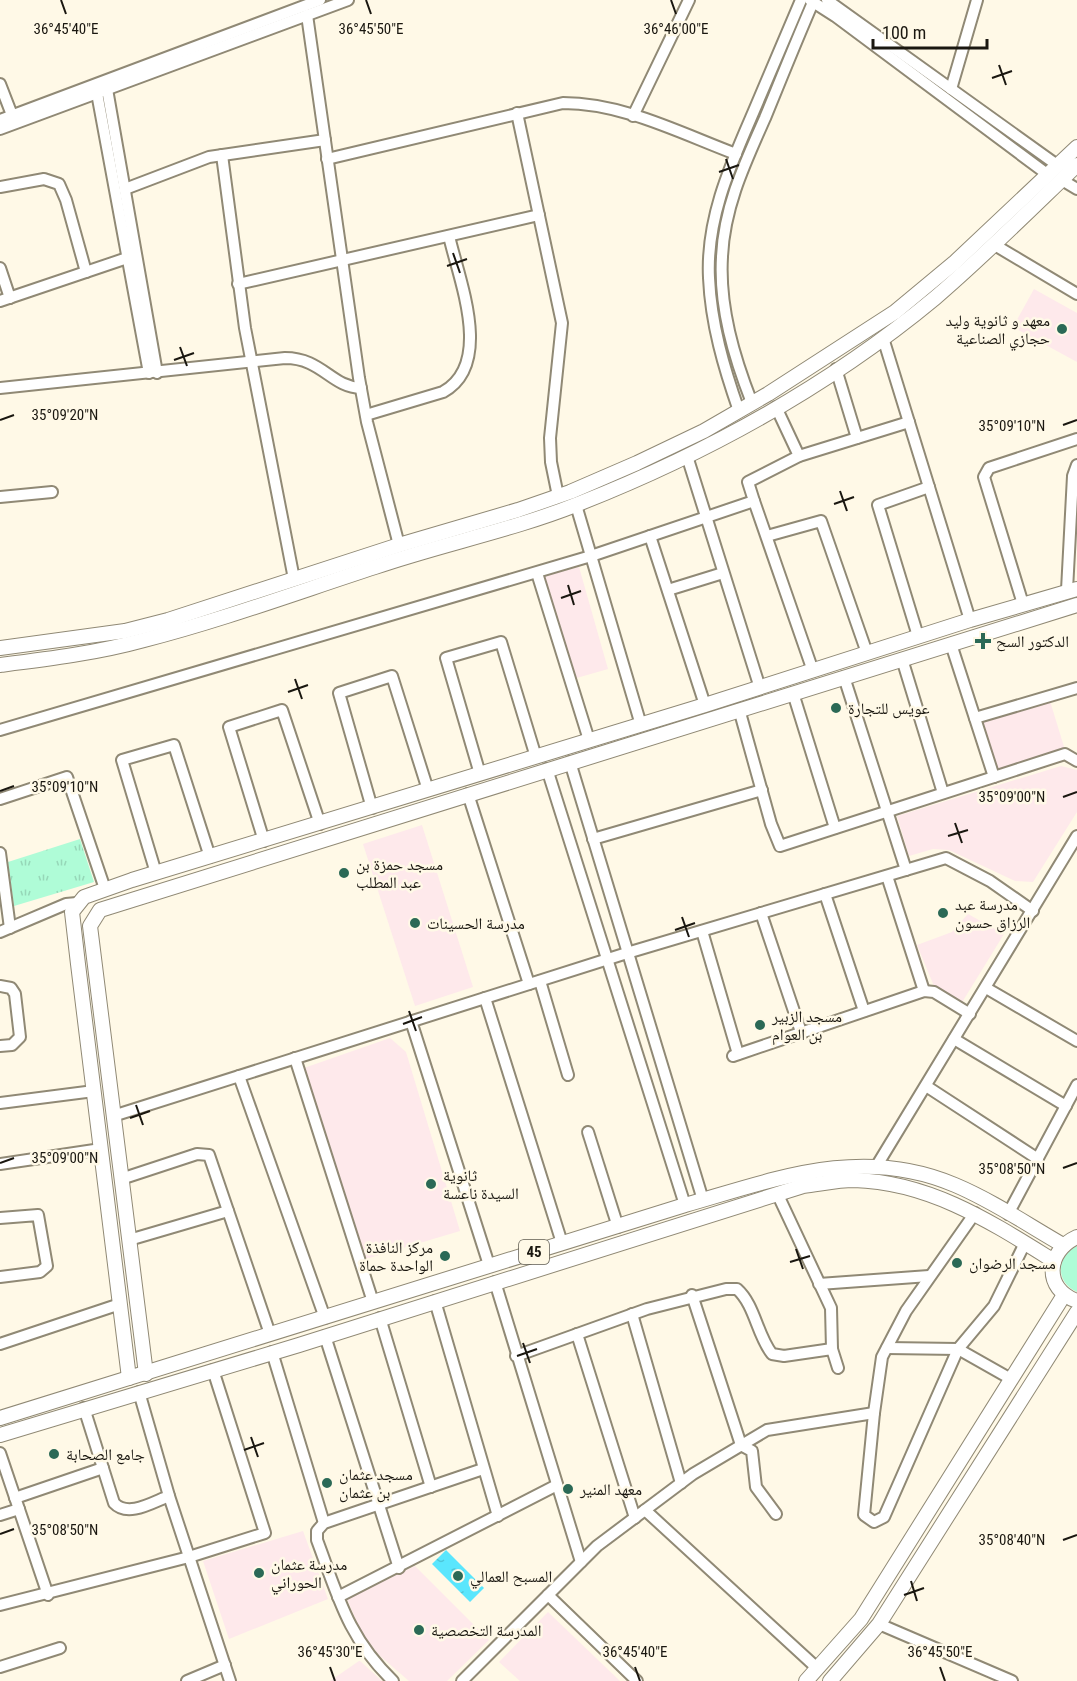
<svg xmlns="http://www.w3.org/2000/svg" width="1077" height="1681" viewBox="0 0 1077 1681" font-family="'Roboto Condensed','Noto Naskh Arabic',sans-serif">
<style>
.education{fill:#fee9eb}
.grass{fill:#affcd7}
.park{fill:url(#park-tufts)}
.water{fill:url(#water-ripples)}
.lines{fill:none;stroke-linecap:round;stroke-linejoin:round}
.minor-casing{stroke:#908975;stroke-width:14}
.major-casing{stroke:#908975;stroke-width:16}
.minor{stroke:#fff;stroke-width:10}
.major{stroke:#fff;stroke-width:14}
.ticks{fill:none;stroke:#1a1710;stroke-width:2}
.poi-dot{fill:#2b6956;stroke:#fff9e7;stroke-width:2}
.labels{text-anchor:middle;stroke-width:5;stroke-linejoin:round;paint-order:stroke}
.shield{fill:#fff9e7;stroke:#5f5b50;stroke-width:1.5}
.shield-label{font-size:15px;font-weight:bold;fill:#1a1710}
.poi-label{font-size:16px;fill:#1a1710;stroke:#fff9e7;text-anchor:start}
.ticks-label{font-size:15px;text-anchor:middle;fill:#1a1710;stroke:#fff9e7;stroke-width:5;stroke-linejoin:round;paint-order:stroke}
</style>
<defs>
<pattern id="park-tufts" width="24" height="20" patternUnits="userSpaceOnUse" patternTransform="scale(1.5)"><rect width="24" height="20" fill="#affcd7"/><path d="M3 7l-1-3M5 7V3M7 7l1-3M15 17l-1-3M17 17v-4M19 17l1-3" fill="none" stroke="#96d7b8"/></pattern>
<pattern id="water-ripples" width="26" height="14" patternUnits="userSpaceOnUse" patternTransform="scale(1.5)"><rect width="26" height="14" fill="#5ae6fd"/><path d="M2 4q2-2 4 0t4 0M15 11q2-2 4 0t4 0" fill="none" stroke="#4ec5d8"/></pattern>
</defs>
<rect width="100%" height="100%" fill="#fff9e7"/>
<!-- education -->
<g class="education">
<polygon points="1034,289 1077,313 1077,362 1013,327"/>
<polygon points="579,567 608,669 573,679 544,576"/>
<polygon points="1050,701 1065,750 996,771 982,722"/>
<polygon points="1061,766 1077,770 1077,812 1033,882 1015,881 949,850 933,849 909,856 897,816"/>
<polygon points="422,825 473,987 415,1006 363,844"/>
<polygon points="968,914 1004,934 961,1004 936,991 917,945 952,932"/>
<polygon points="390,1038 406,1052 460,1231 366,1259 304,1068"/>
<polygon points="303,1531 328,1599 229,1639 203,1561"/>
<polygon points="415,1566 489,1640 447,1681 409,1681 379,1655 361,1632 347,1599"/>
<polygon points="548,1612 620,1681 520,1681 499,1662"/>
<polygon points="360,1661 382,1681 330,1681 359,1661"/>
</g>
<!-- grass -->
<path class="grass" d="M1077,1246V1292C1055,1282 1056,1257 1077,1246Z"/>
<!-- park -->
<polygon class="park" points="80,839 94,882 14,906 8,862"/>
<!-- water -->
<polygon class="water" points="446,1550 484,1588 470,1602 432,1564"/>
<g class="lines">
<!-- minor casing -->
<g class="minor-casing">
<g id="minor">
<polyline points="810,0 835,16 1047,174"/>
<polyline points="827,0 1057,165"/>
<polyline points="307,15 359,378 367,422 399,545"/>
<polyline points="0,84 12,115"/>
<polyline points="107,89 157,373"/>
<polyline points="951,89 977,0"/>
<polyline points="97,93 149,373"/>
<polyline points="517,113 562,323 550,438 551,462 558,496"/>
<polyline points="633,116 689,0"/>
<polyline points="0,120 320,0"/>
<polyline points="0,129 348,0"/>
<polyline points="222,155 245,328 294,579"/>
<path d="M327,159L563,103C623,103 680,133 736,154"/>
<polyline points="1062,180 1077,189"/>
<polyline points="0,187 44,179 59,184 66,200 86,272"/>
<polyline points="125,189 209,157 325,140"/>
<polyline points="993,244 1077,294"/>
<polyline points="0,268 10,298"/>
<polyline points="238,284 539,215"/>
<polyline points="0,301 133,256"/>
<polyline points="883,338 970,620"/>
<polyline points="836,369 857,438"/>
<path d="M0,388L285,358C322,358 331,387 361,388"/>
<path d="M752,403C734,357 719,307 722,257C724,207 745,163 765,118C781,79 797,39 814,0"/>
<polyline points="776,407 799,456"/>
<path d="M739,411C724,368 711,324 709,278C706,219 730,166 753,113C769,75 785,38 801,0"/>
<path d="M366,415L443,392C494,364 459,280 449,236"/>
<polyline points="687,456 760,688"/>
<polyline points="0,497 52,492"/>
<polyline points="754,501 813,671"/>
<polyline points="576,505 641,725"/>
<polyline points="650,536 705,705"/>
<polyline points="767,536 821,521 867,653"/>
<polyline points="537,573 589,740"/>
<polyline points="668,590 723,573"/>
<polyline points="1067,590 1073,476 1077,465"/>
<polyline points="1023,604 984,477 989,468 1077,439"/>
<polyline points="918,636 878,505 929,487"/>
<polyline points="951,644 994,777"/>
<polyline points="902,659 943,793"/>
<polyline points="844,677 906,870"/>
<polyline points="793,693 835,828"/>
<polyline points="739,709 771,824 780,846 1065,754 1077,761"/>
<polyline points="975,718 1077,688"/>
<polyline points="0,730 591,556 754,501 748,482 799,456 909,422"/>
<polyline points="570,762 703,1200"/>
<polyline points="547,769 685,1205"/>
<polyline points="480,774 446,658 501,642 536,757"/>
<polyline points="468,794 529,984"/>
<polyline points="0,799 67,777 105,889"/>
<polyline points="372,808 339,693 392,676 428,790"/>
<polyline points="593,839 762,790"/>
<polyline points="264,841 229,727 282,710 320,824"/>
<polyline points="0,853 10,928"/>
<polyline points="156,873 122,760 174,745 210,857"/>
<polyline points="887,876 924,991"/>
<polyline points="825,894 864,1011"/>
<polyline points="761,913 801,1032"/>
<polyline points="702,931 738,1054"/>
<polyline points="0,932 66,904 77,903"/>
<polyline points="540,981 568,1075"/>
<polyline points="0,986 11,988 15,994 20,1037 12,1045 0,1046"/>
<polyline points="986,988 1077,1041"/>
<polyline points="485,998 562,1243"/>
<polyline points="411,1021 489,1265"/>
<polyline points="954,1039 1066,1106"/>
<polyline points="733,1056 924,991 934,992 970,1014"/>
<polyline points="295,1058 373,1302"/>
<polyline points="239,1076 325,1318"/>
<polyline points="926,1086 1038,1159"/>
<polyline points="0,1103 94,1091"/>
<polyline points="113,1116 627,953 946,858 990,881 1033,911"/>
<polyline points="588,1132 618,1227"/>
<polyline points="0,1164 101,1149"/>
<polyline points="876,1167 1077,836"/>
<polyline points="121,1179 197,1154 209,1155 270,1334"/>
<polyline points="777,1193 831,1308 832,1349 838,1368"/>
<polyline points="975,1213 906,1311 882,1357 874,1413 864,1515 874,1522 884,1517 958,1349 994,1306 1025,1243"/>
<polyline points="1008,1214 1077,1085"/>
<polyline points="0,1218 38,1215 47,1266 40,1272 0,1277"/>
<polyline points="129,1240 228,1211"/>
<polyline points="495,1282 581,1562"/>
<polyline points="819,1284 929,1276"/>
<polyline points="692,1295 741,1445 752,1451 756,1487 776,1514"/>
<polyline points="435,1301 498,1516"/>
<polyline points="632,1314 681,1483"/>
<polyline points="380,1318 431,1487"/>
<polyline points="577,1334 635,1518"/>
<polyline points="325,1336 399,1568"/>
<polyline points="0,1344 120,1304"/>
<polyline points="887,1348 958,1349 1011,1379"/>
<polyline points="272,1352 324,1523"/>
<path d="M516,1356L647,1309L726,1289H737C755,1305 757,1335 772,1354L784,1356L832,1349"/>
<polyline points="139,1392 169,1496 230,1681"/>
<path d="M84,1408L114,1503C128,1518 153,1502 169,1496"/>
<polyline points="0,1453 48,1595"/>
<polyline points="15,1498 103,1468"/>
<polyline points="645,1510 817,1668"/>
<polyline points="0,1515 19,1509"/>
<polyline points="548,1595 637,1681"/>
<polyline points="338,1597 557,1485"/>
<polyline points="0,1605 189,1557 265,1533 213,1370"/>
<polyline points="879,1624 1012,1681"/>
<polyline points="0,1667 60,1648"/>
<polyline points="187,1681 225,1665"/>
<path d="M393,1681C348,1638 338,1596 317,1540V1531L324,1523L483,1469"/>
<polyline points="462,1681 597,1546 693,1474 767,1430 874,1413"/>
</g>
</g>
<!-- major casing -->
<g class="major-casing">
<g id="major">
<polyline points="0,648 125,631 168,620 399,545 518,510 570,492 637,463 704,431 768,394 895,312 954,263 1077,147"/>
<path d="M0,665C48,659 97,653 144,640C222,620 298,592 375,567C442,544 513,530 578,504C705,454 830,385 935,298C984,256 1030,210 1077,165"/>
<path d="M1077,1237C1046,1251 1043,1289 1077,1301"/>
<polyline points="146,1374 90,926 100,910 1077,605"/>
<polyline points="129,1378 78,964 72,912 84,897 132,880 705,705 970,620 1077,589"/>
<path d="M0,1418L685,1205C776,1179 862,1145 955,1185C993,1201 1028,1225 1063,1245"/>
<path d="M0,1435L299,1345L803,1186C820,1184 838,1180 854,1180C930,1182 991,1222 1054,1261"/>
<polyline points="806,1681 861,1619 1064,1295"/>
<polyline points="830,1681 879,1624 1077,1312"/>
</g>
</g>
<!-- minor -->
<use href="#minor" class="minor"/>
<!-- major -->
<use href="#major" class="major"/>
</g>
<!-- ticks -->
<path class="ticks" d="M61,0L66,14M366,0L371,14M671,0L676,14M999,65L1006,85M992,78L1012,71M726,159L733,179M719,172L739,165M453,253L460,273M447,266L467,259M180,347L187,366M174,360L194,353M0,420L14,415M1063,425L1077,420M840,491L847,511M834,504L854,497M568,585L574,605M561,598L581,591M295,679L302,699M288,692L308,685M0,791L14,786M1063,797L1077,792M955,823L962,843M948,836L968,830M682,917L689,937M675,930L695,923M409,1011L416,1031M403,1024L422,1017M136,1105L143,1125M130,1118L150,1111M0,1163L14,1158M1063,1168L1077,1163M796,1249L803,1269M790,1262L810,1256M523,1343L530,1363M517,1356L537,1349M251,1437L258,1457M244,1450L264,1443M0,1534L14,1529M1063,1540L1077,1535M911,1581L917,1601M904,1595L924,1588M330,1667L335,1681M635,1667L640,1681M940,1667L945,1681"/>
<!-- markers -->
<g class="poi-dot">
<circle cx="1062" cy="329" r="6"/>
<path d="M980 632h6v6h6v6h-6v6h-6v-6h-6v-6h6z"/>
<circle cx="836" cy="708" r="6"/>
<circle cx="344" cy="873" r="6"/>
<circle cx="943" cy="913" r="6"/>
<circle cx="415" cy="923" r="6"/>
<circle cx="760" cy="1025" r="6"/>
<circle cx="431" cy="1184" r="6"/>
<circle cx="445" cy="1256" r="6"/>
<circle cx="957" cy="1263" r="6"/>
<circle cx="54" cy="1454" r="6"/>
<circle cx="327" cy="1483" r="6"/>
<circle cx="568" cy="1489" r="6"/>
<circle cx="259" cy="1573" r="6"/>
<circle cx="458" cy="1576" r="6"/>
<circle cx="419" cy="1630" r="6"/>
</g>
<g class="labels">
<!-- shield labels -->
<rect class="shield" x="519" y="1240" width="30" height="24" rx="4.5"/>
<g class="shield-label">
<text x="534" y="1257">45</text>
</g>
<!-- poi labels -->
<g class="poi-label">
<text x="1050" y="326" text-anchor="end">معهد و ثانوية وليد<tspan x="1050" dy="18">حجازي الصناعية</tspan></text>
<text x="996" y="647">الدكتور السح</text>
<text x="848" y="714">عويس للتجارة</text>
<text x="356" y="870">مسجد حمزة بن<tspan x="356" dy="18">عبد المطلب</tspan></text>
<text x="955" y="910">مدرسة عبد<tspan x="955" dy="18">الرزاق حسون</tspan></text>
<text x="427" y="929">مدرسة الحسينات</text>
<text x="772" y="1022">مسجد الزبير<tspan x="772" dy="18">بن العوام</tspan></text>
<text x="443" y="1181">ثانوية<tspan x="443" dy="18">السيدة ناعسة</tspan></text>
<text x="433" y="1253" text-anchor="end">مركز النافذة<tspan x="433" dy="18">الواحدة حماة</tspan></text>
<text x="969" y="1269">مسجد الرضوان</text>
<text x="66" y="1460">جامع الصحابة</text>
<text x="339" y="1480">مسجد عثمان<tspan x="339" dy="18">بن عثمان</tspan></text>
<text x="580" y="1495">معهد المنير</text>
<text x="271" y="1570">مدرسة عثمان<tspan x="271" dy="18">الحوراني</tspan></text>
<text x="470" y="1582">المسبح العمالي</text>
<text x="431" y="1636">المدرسة التخصصية</text>
</g>
</g>
<g class="ticks-label">
<text x="371" y="34">36°45'50"E</text>
<text x="66" y="34">36°45'40"E</text>
<text x="676" y="34">36°46'00"E</text>
<text x="65" y="420">35°09'20"N</text>
<text x="1012" y="431">35°09'10"N</text>
<text x="65" y="792">35°09'10"N</text>
<text x="1012" y="802">35°09'00"N</text>
<text x="65" y="1163">35°09'00"N</text>
<text x="1012" y="1174">35°08'50"N</text>
<text x="65" y="1535">35°08'50"N</text>
<text x="1012" y="1545">35°08'40"N</text>
<text x="330" y="1657">36°45'30"E</text>
<text x="635" y="1657">36°45'40"E</text>
<text x="940" y="1657">36°45'50"E</text>
</g>
<!-- scale -->
<path d="M873 39v9h114v-9" fill="none" stroke="#1a1710" stroke-width="3"/>
<text x="882" y="39" font-size="18" fill="#1a1710" stroke="#fff9e7" stroke-width="4.5" paint-order="stroke">100 m</text>
</svg>
